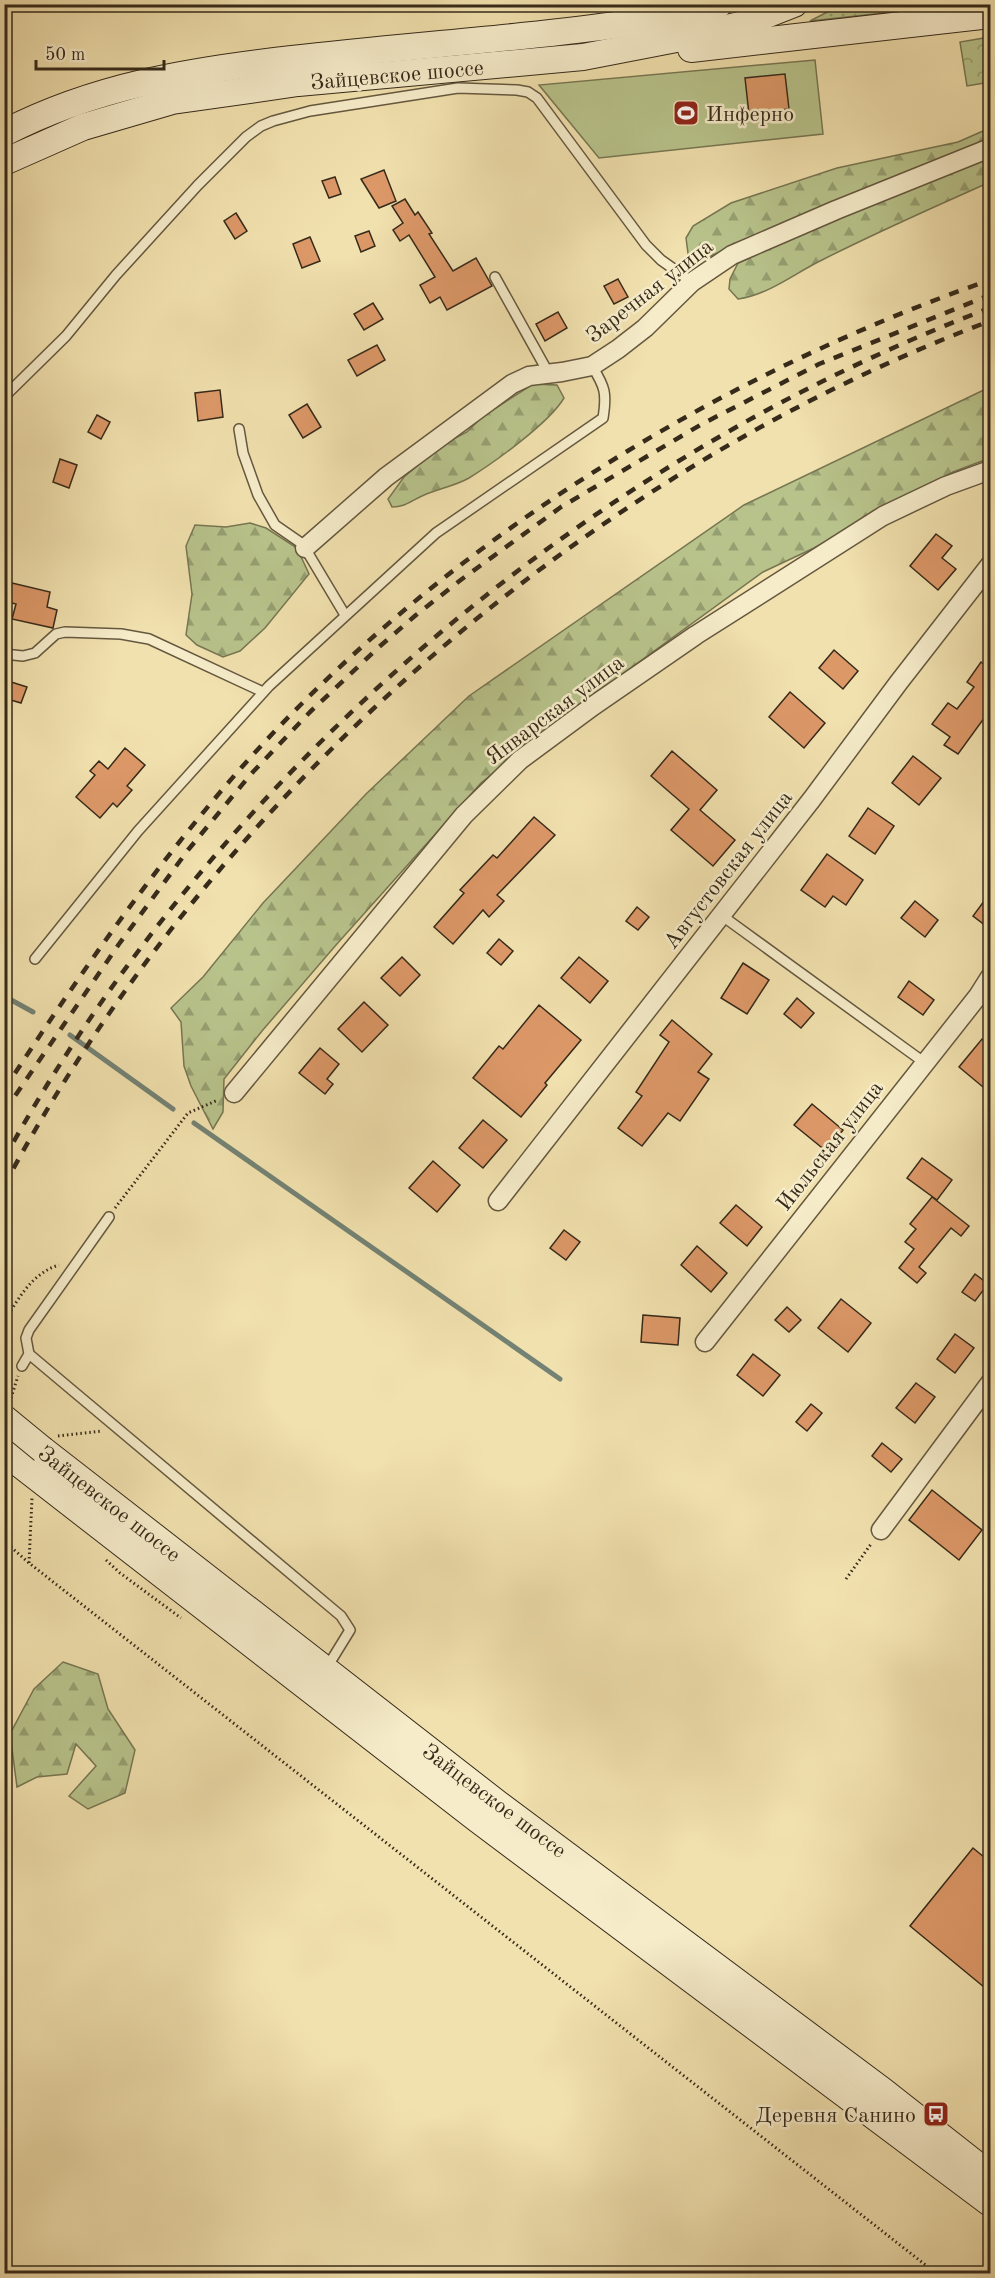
<svg xmlns="http://www.w3.org/2000/svg" width="995" height="2278" viewBox="0 0 995 2278" font-family="'Old Standard TT',serif">
<style>
.grass{fill:url(#grass-dots);stroke:#777652;stroke-width:1.5}
.forest{fill:url(#forest-firs);stroke:#777652;stroke-width:1.5}
.park{fill:url(#park-crowns);stroke:#777652;stroke-width:1.5}
.pitch{fill:#b8c38b;stroke:#777652;stroke-width:1.5}
.lines{fill:none;stroke-linecap:round;stroke-linejoin:round}
.stream{stroke:#738274;stroke-width:5}
.building{fill:#dd9868;stroke:#362a1a;stroke-width:1.5}
.lane-casing{stroke:#65583f;stroke-width:12}
.street-casing{stroke:#65583f;stroke-width:21}
.secondary-casing{stroke:#362a1a;stroke-width:28}
.path{stroke:#362a1a;stroke-width:3;stroke-dasharray:1.5 3;stroke-linecap:butt}
.lane{stroke:#f6ecca;stroke-width:9}
.street{stroke:#f6ecca;stroke-width:18}
.secondary{stroke:#f6ecca;stroke-width:26}
.rail{stroke:#362a1a;stroke-width:4.5;stroke-dasharray:10 10;stroke-linecap:butt}
.secondary-bridge-casing{stroke:#362a1a;stroke-width:28;stroke-linecap:butt}
.secondary-bridge{stroke:#f6ecca;stroke-width:26}
.labels{text-anchor:middle;stroke-width:5;stroke-linejoin:round;paint-order:stroke}
.street-label{font-size:22px;fill:#362a1a;stroke:#f6ecca}
.poi-label{font-size:22px;fill:#362a1a;stroke:#f6ecca;text-anchor:start}
</style>
<defs>
<pattern id="grass-dots" width="8" height="8" patternUnits="userSpaceOnUse" patternTransform="scale(1.5)"><rect width="8" height="8" fill="#b8c38b"/><path d="M2 2h.1M6 6h.1" fill="none" stroke="#969f71" stroke-width="1.8" stroke-linecap="round"/></pattern>
<pattern id="forest-firs" width="22" height="20" patternUnits="userSpaceOnUse" patternTransform="scale(1.5)"><rect width="22" height="20" fill="#b8c38b"/><path d="M5 1l3.5 6h-7zM16 11l3.5 6h-7z" fill="#969f71"/></pattern>
<pattern id="park-crowns" width="20" height="18" patternUnits="userSpaceOnUse" patternTransform="scale(1.5)"><rect width="20" height="18" fill="#b8c38b"/><path d="M2 6a3 3 0 1 1 6 0M12 15a3 3 0 1 1 6 0" fill="none" stroke="#969f71"/></pattern>
</defs>
<rect width="100%" height="100%" fill="#f1e1ae"/>
<filter id="stains"><feTurbulence type="fractalNoise" baseFrequency=".00333" numOctaves="4"/><feColorMatrix values="0 0 0 0 .2 0 0 0 0 .09 0 0 0 0 .02 0 0 0 .5 -.17"/></filter>
<radialGradient id="worn" r=".72"><stop offset=".6" stop-color="#630" stop-opacity="0"/><stop offset="1" stop-color="#630" stop-opacity=".3"/></radialGradient>
<!-- grass -->
<polygon class="grass" points="841,5 841,4 958,5 810,21"/>
<!-- forest -->
<g class="forest">
<polygon points="990,128 990,142 703,259 689,261 686,238 693,226 731,203 837,168 958,142"/>
<path d="M990,153V182C934,207 877,232 822,260C795,273 768,295 738,299L729,289L730,279L738,263L861,207Z"/>
<path d="M533,384L557,385L564,398C549,423 495,462 469,478C455,486 437,489 422,496C411,501 405,507 392,507L388,499L404,477L442,445L467,432L482,417Z"/>
<polygon points="990,387 990,458 953,472 814,548 763,572 551,726 481,783 336,945 262,1031 224,1079 223,1112 213,1129 191,1086 184,1066 181,1022 171,1008 203,977 263,903 366,794 469,696 744,505"/>
<polygon points="250,523 266,528 297,548 309,574 265,628 240,651 223,657 197,645 186,635 192,594 186,546 195,525 226,527"/>
<polygon points="63,1662 98,1674 108,1709 135,1750 125,1793 88,1809 69,1796 96,1766 76,1744 67,1774 37,1777 17,1787 10,1734 34,1689"/>
</g>
<!-- park -->
<polygon class="park" points="990,37 990,82 967,86 960,42"/>
<!-- pitch -->
<polygon class="pitch" points="815,60 823,134 599,158 539,85"/>
<g class="lines">
<!-- stream -->
<g class="stream">
<polyline points="4,996 33,1012"/>
<polyline points="70,1035 173,1109"/>
<polyline points="194,1123 560,1379"/>
</g>
</g>
<!-- building -->
<g class="building">
<polygon points="785,74 789,109 749,114 745,78"/>
<polygon points="384,170 396,201 379,208 361,179"/>
<polygon points="335,177 341,194 329,198 322,181"/>
<polygon points="405,199 415,215 418,212 432,233 429,234 453,271 476,258 492,286 447,310 440,297 430,303 420,285 435,277 409,235 400,241 393,230 403,223 392,206"/>
<polygon points="236,213 247,231 235,239 224,221"/>
<polygon points="369,231 375,246 361,252 355,236"/>
<polygon points="310,237 320,261 302,268 293,244"/>
<polygon points="618,279 628,297 614,304 604,286"/>
<polygon points="373,303 383,319 364,330 354,314"/>
<polygon points="558,312 567,328 545,341 536,324"/>
<polygon points="377,345 385,360 357,376 348,360"/>
<polygon points="220,390 223,417 198,421 195,393"/>
<polygon points="307,404 321,427 303,438 289,415"/>
<polygon points="97,415 110,422 101,439 88,432"/>
<polygon points="60,459 77,465 69,488 53,482"/>
<polygon points="936,534 952,546 942,558 956,569 938,590 910,566"/>
<polygon points="12,583 50,592 47,607 57,610 53,628 12,619 16,604 8,602"/>
<polygon points="834,650 858,671 843,689 819,668"/>
<polygon points="981,662 990,669 990,710 958,754 944,745 950,737 932,724 948,703 957,709 974,687 967,682"/>
<polygon points="8,681 27,687 21,703 4,698"/>
<polygon points="790,692 825,723 804,748 769,717"/>
<polygon points="125,748 145,765 127,786 132,790 117,807 113,803 100,818 76,797 95,775 90,771 99,761 108,769"/>
<polygon points="672,751 717,790 700,810 735,840 713,866 671,830 689,809 651,776"/>
<polygon points="913,756 941,778 919,805 892,783"/>
<polygon points="868,808 894,826 875,854 849,836"/>
<polygon points="534,817 555,835 497,895 504,901 489,917 483,910 453,944 434,927 464,893 460,890 493,855 497,858"/>
<polygon points="827,854 863,880 846,905 833,896 825,907 801,890"/>
<polygon points="990,893 990,929 973,916"/>
<polygon points="915,901 938,920 925,937 901,918"/>
<polygon points="637,907 649,917 638,930 626,921"/>
<polygon points="499,939 513,951 501,965 487,953"/>
<polygon points="402,957 420,975 400,996 381,978"/>
<polygon points="579,957 608,981 590,1003 561,978"/>
<polygon points="743,963 769,980 747,1014 721,998"/>
<polygon points="909,981 934,1000 923,1015 898,997"/>
<polygon points="797,998 814,1013 801,1028 784,1014"/>
<polygon points="364,1002 388,1025 362,1052 338,1029"/>
<polygon points="539,1005 581,1040 545,1083 547,1085 521,1117 473,1078 499,1046 503,1049"/>
<polygon points="672,1020 712,1054 698,1072 709,1079 680,1121 668,1113 642,1146 618,1128 642,1096 636,1092 669,1042 660,1035"/>
<polygon points="982,1039 990,1047 990,1077 983,1087 959,1067"/>
<polygon points="320,1048 339,1064 327,1079 333,1084 325,1094 299,1073"/>
<polygon points="812,1104 843,1130 826,1151 794,1125"/>
<polygon points="483,1120 507,1140 483,1168 459,1148"/>
<polygon points="922,1158 952,1180 937,1200 907,1178"/>
<polygon points="433,1161 460,1185 437,1212 409,1188"/>
<polygon points="932,1197 969,1226 961,1236 951,1228 919,1267 926,1273 917,1283 899,1268 914,1249 905,1242 916,1229 910,1224"/>
<polygon points="736,1205 762,1227 747,1246 720,1223"/>
<polygon points="564,1230 580,1242 566,1260 550,1248"/>
<polygon points="697,1246 727,1273 711,1292 681,1265"/>
<polygon points="975,1274 988,1284 975,1301 962,1292"/>
<polygon points="841,1299 871,1323 848,1352 818,1328"/>
<polygon points="787,1307 801,1320 789,1332 775,1320"/>
<polygon points="643,1315 680,1318 678,1345 641,1342"/>
<polygon points="955,1334 974,1348 955,1373 937,1359"/>
<polygon points="753,1354 780,1375 763,1396 737,1375"/>
<polygon points="916,1383 935,1397 915,1423 896,1408"/>
<polygon points="811,1404 822,1413 807,1431 796,1422"/>
<polygon points="882,1443 902,1459 891,1472 872,1456"/>
<polygon points="932,1490 982,1530 959,1560 909,1520"/>
<polygon points="973,1848 990,1862 990,1992 910,1926"/>
</g>
<g class="lines">
<!-- lane casing -->
<g class="lane-casing">
<g id="lane">
<polyline points="495,277 549,374"/>
<polyline points="4,397 66,336 116,275 198,185 246,137 261,126 273,121 310,111 458,88 517,90 528,92 537,98 646,245 661,260 692,282"/>
<polyline points="239,429 243,453 258,495 275,525 301,543 305,548 345,615"/>
<polyline points="4,654 23,656 35,653 56,634 65,632 121,634 149,639 263,692"/>
<polyline points="721,915 925,1063"/>
<path d="M35,959L138,831L269,686L436,533L603,418C607,393 605,387 592,366"/>
<polyline points="978,996 990,1005"/>
<polyline points="29,1354 26,1338 29,1330 109,1217"/>
<polyline points="22,1366 29,1354 341,1616 350,1630 326,1669"/>
</g>
</g>
<!-- street casing -->
<g class="street-casing">
<g id="street">
<polyline points="305,548 386,477 512,384 529,376 562,372 592,366 618,349 645,328 692,282 732,255 836,210 990,148"/>
<polyline points="234,1093 464,815 520,760 593,706 696,635 883,516 946,486 990,470"/>
<polyline points="498,1201 812,799 899,682 990,565"/>
<polyline points="705,1342 978,996 990,977"/>
<polyline points="881,1530 990,1383"/>
</g>
</g>
<!-- secondary casing -->
<g class="secondary-casing">
<g id="secondary">
<polyline points="691,49 990,15"/>
<path d="M4,133C94,86 193,70 292,59C369,50 446,44 522,36C589,29 654,22 719,4"/>
<polyline points="4,162 83,127 172,101 298,83 583,57 702,34 740,25 794,4"/>
<polyline points="43,1450 497,1803 883,2091 990,2175"/>
<polyline points="4,1452 477,1819 990,2203"/>
</g>
</g>
<!-- path -->
<g class="path">
<polyline points="115,1208 188,1113 218,1100"/>
<path d="M4,1322C18,1299 32,1273 59,1265"/>
<polyline points="11,1398 18,1376"/>
<polyline points="58,1436 102,1431"/>
<polyline points="4,1541 29,1563 937,2274"/>
<polyline points="106,1560 120,1573 181,1618"/>
<polyline points="29,1563 32,1498"/>
<polyline points="846,1579 871,1544"/>
</g>
<!-- lane -->
<use href="#lane" class="lane"/>
<!-- street -->
<use href="#street" class="street"/>
<!-- secondary -->
<use href="#secondary" class="secondary"/>
<!-- rail -->
<g class="rail">
<path d="M4,1090C77,978 153,868 241,768C436,548 714,376 990,280"/>
<polyline points="4,1112 119,944 188,850 251,774 310,712 379,647 416,615 462,579 561,507 702,424 819,364 990,295"/>
<path d="M4,1159C214,776 582,462 990,308"/>
<path d="M4,1186C209,799 581,475 990,321"/>
</g>
<!-- secondary-bridge casing -->
<g class="secondary-bridge-casing">
<polyline id="secondary-bridge" points="4,1418 43,1450"/>
</g>
<!-- secondary-bridge -->
<use href="#secondary-bridge" class="secondary-bridge"/>
</g>
<!-- icons -->
<defs>
<g id="stadium-square" transform="scale(1.35)"><rect x="-9" y="-9" width="18" height="18" rx="4" fill="#8f2418" stroke="#f6ecca"/><path d="M0-5a6.5 5 0 1 0 0 10a6.5 5 0 1 0 0-10ZM-3.5-1.8h7v3.6h-7Z" fill="#fff"/></g>
<g id="bus-square" transform="scale(1.35)"><rect x="-9" y="-9" width="18" height="18" rx="4" fill="#8f2418" stroke="#f6ecca"/><path d="M-5-6H5V4H4V6H2V4H-2V6H-4V4H-5ZM-3.5-4V0h7V-4ZM-3.5 1.2v1.5H-2V1.2ZM2 1.2v1.5H3.5V1.2Z" fill="#fff"/></g>
</defs>
<g fill-rule="evenodd">
<use href="#stadium-square" x="686" y="113"/>
<use href="#bus-square" x="936" y="2114"/>
</g>
<g class="labels">
<!-- street labels -->
<g class="street-label">
<text transform="translate(397 74) rotate(-5)" y="8">Зайцевское шоссе</text>
<text transform="translate(649 290) rotate(-38)" y="8">Заречная улица</text>
<text transform="translate(554 709) rotate(-37)" y="8">Январская улица</text>
<text transform="translate(727 869) rotate(-52)" y="8">Августовская улица</text>
<text transform="translate(829 1145) rotate(-52)" y="8">Июльская улица</text>
<text transform="translate(110 1503) rotate(38)" y="8">Зайцевское шоссе</text>
<text transform="translate(495 1800) rotate(37)" y="8">Зайцевское шоссе</text>
</g>
<!-- poi labels -->
<g class="poi-label">
<text x="706" y="121">Инферно</text>
<text x="916" y="2122" text-anchor="end">Деревня Санино</text>
</g>
</g>
<!-- margin -->
<rect width="995" height="2278" fill="none" stroke="#f1e1ae" stroke-width="24"/>
<rect x="6" y="6" width="983" height="2266" fill="none" stroke="#362a1a" stroke-width="3"/>
<rect x="12" y="12" width="971" height="2254" fill="none" stroke="#362a1a" stroke-width="1.5"/>
<!-- scale -->
<path d="M36 60v9h128v-9" fill="none" stroke="#362a1a" stroke-width="3"/>
<text x="45" y="60" font-size="18" fill="#362a1a" stroke="#f6ecca" stroke-width="4.5" paint-order="stroke">50 m</text>
<rect width="100%" height="100%" filter="url(#stains)"/>
<rect width="100%" height="100%" fill="url(#worn)"/>
</svg>
